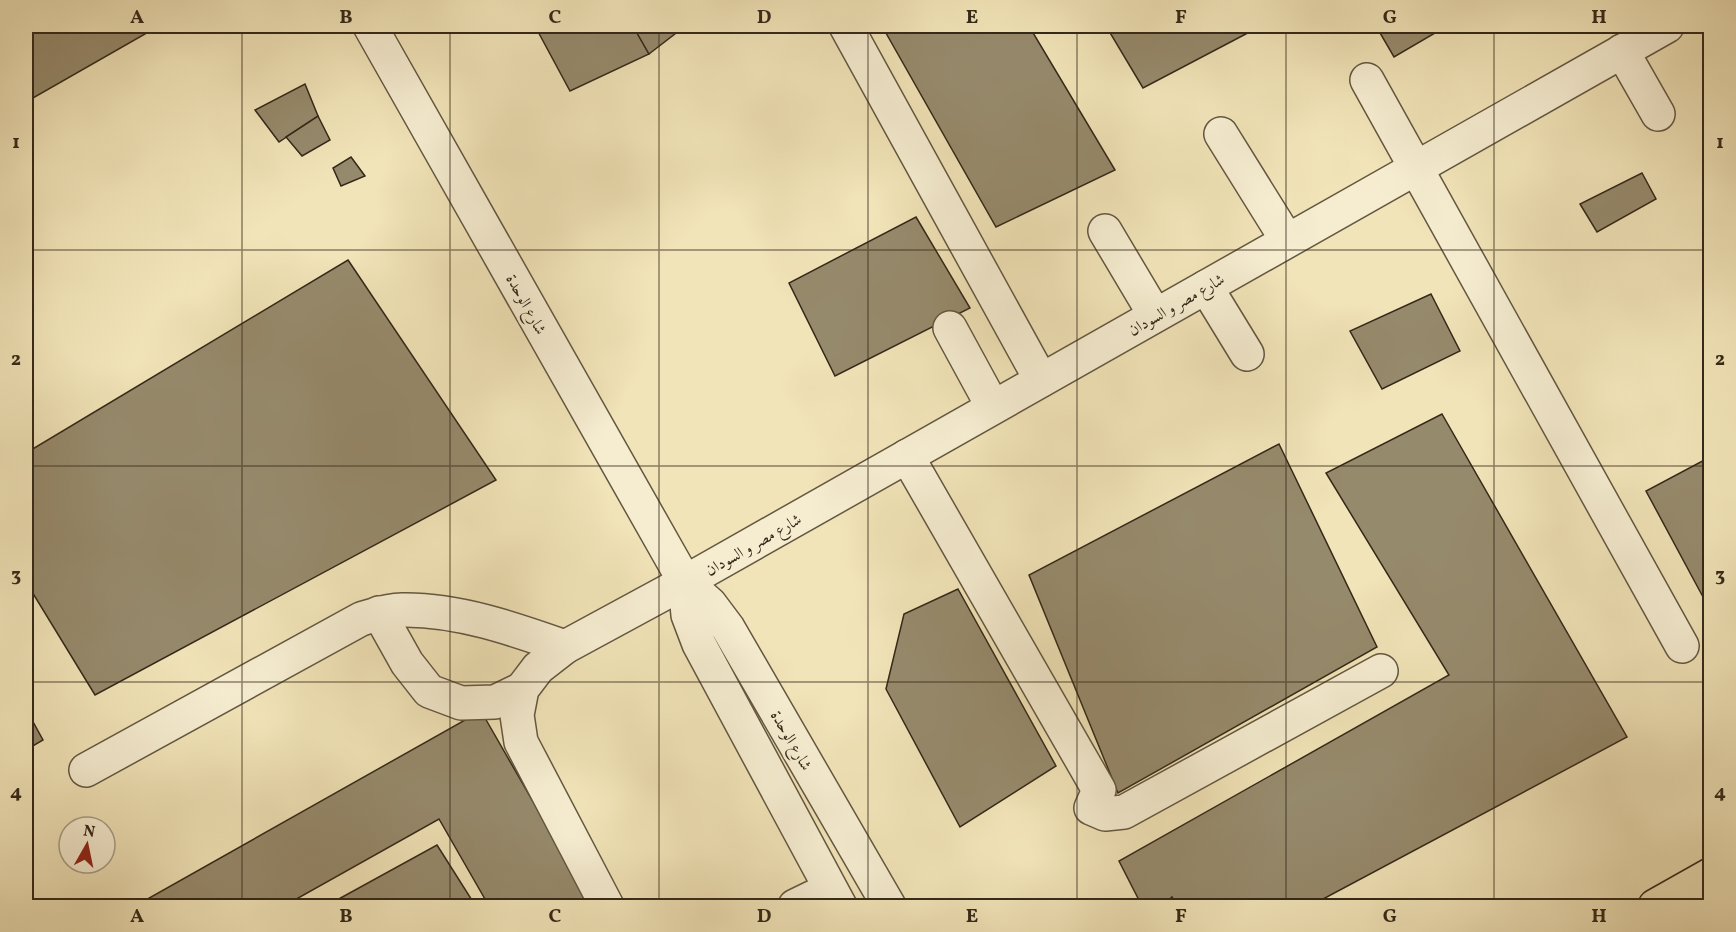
<svg xmlns="http://www.w3.org/2000/svg" width="1736" height="932" viewBox="0 0 1736 932" font-family="Vollkorn,Amiri,serif">
<style>
.building{fill:#968a6c;stroke:#342819;stroke-width:1.5}
.lines{fill:none;stroke-linecap:round;stroke-linejoin:round}
.minor-casing{stroke:#635741;stroke-width:36}
.major-casing{stroke:#342819;stroke-width:36}
.minor{stroke:#f6edd1;stroke-width:33}
.major{stroke:#f1e4b8;stroke-width:33}
.grid{fill:none;stroke:#342819;stroke-width:1.5;stroke-opacity:0.55}
.labels{text-anchor:middle;stroke-width:5;stroke-linejoin:round;paint-order:stroke}
.street-label{font-size:16px;fill:#342819;stroke:#f6edd1}
.neatline{fill:none;stroke:#342819;stroke-width:2}
.grid-label{font-size:20px;text-anchor:middle;font-weight:bold;fill:#342819}
</style>
<rect width="100%" height="100%" fill="#f1e4b8"/>
<filter id="stains"><feTurbulence type="fractalNoise" baseFrequency=".00333" numOctaves="4"/><feColorMatrix values="0 0 0 0 .2 0 0 0 0 .09 0 0 0 0 .02 0 0 0 .5 -.17"/></filter>
<radialGradient id="worn" r=".72"><stop offset=".6" stop-color="#630" stop-opacity="0"/><stop offset="1" stop-color="#630" stop-opacity=".3"/></radialGradient>
<!-- building -->
<g class="building">
<polygon points="26,26 159,26 26,102"/>
<polygon points="535,26 633,26 649,54 570,91"/>
<polygon points="633,26 671,26 676,33 649,54"/>
<polygon points="882,26 1029,26 1115,170 996,227"/>
<polygon points="1106,26 1261,26 1143,88"/>
<polygon points="1376,26 1447,26 1394,57"/>
<polygon points="305,84 318,116 279,142 255,110"/>
<polygon points="318,116 330,140 302,156 286,137"/>
<polygon points="351,157 365,176 341,186 333,168"/>
<polygon points="1642,173 1656,199 1597,232 1580,204"/>
<polygon points="916,217 970,308 835,376 789,283"/>
<polygon points="348,260 496,480 95,695 26,582 26,453"/>
<polygon points="1431,294 1460,351 1382,389 1350,331"/>
<polygon points="1442,414 1627,737 1310,906 1177,906 1172,897 1162,906 1142,906 1119,861 1449,675 1326,473"/>
<polygon points="1279,444 1377,647 1118,793 1029,575"/>
<polygon points="1710,457 1710,610 1646,491"/>
<polygon points="958,589 1056,766 960,827 886,689 904,614"/>
<polygon points="26,709 43,740 26,750"/>
<polygon points="481,711 593,906 489,906 439,819 284,906 135,906"/>
<polygon points="437,845 475,905 326,906"/>
</g>
<g class="lines">
<!-- minor casing -->
<g class="minor-casing">
<g id="minor">
<polyline points="370,26 685,582 710,604 728,628 889,906"/>
<polyline points="846,26 1041,380"/>
<polyline points="1622,51 1658,114"/>
<polyline points="1367,80 1682,646"/>
<polyline points="1221,134 1287,240"/>
<polyline points="1105,231 1155,315"/>
<polyline points="1206,287 1247,354"/>
<polyline points="950,328 993,407"/>
<polyline points="907,456 1099,790 1091,808 1105,814 1124,812 1381,671"/>
<polyline points="685,582 688,615 699,644 840,906"/>
<polyline points="379,613 407,663 429,691 461,703 495,702 522,689"/>
<path d="M86,770L361,619C374,615 388,610 402,610C457,609 514,629 565,647"/>
<polyline points="607,906 521,742 517,715 522,689 538,668 565,647 685,582 1667,26"/>
<polyline points="795,906 830,889"/>
</g>
</g>
<!-- major casing -->
<g class="major-casing">
<polyline id="major" points="1655,906 1710,875"/>
</g>
<!-- minor -->
<use href="#minor" class="minor"/>
<!-- major -->
<use href="#major" class="major"/>
</g>
<!-- grid -->
<path class="grid" d="M242,26V906M450,26V906M659,26V906M868,26V906M1077,26V906M1286,26V906M1494,26V906M26,250H1710M26,466H1710M26,682H1710"/>
<g class="labels">
<!-- street labels -->
<g class="street-label">
<text transform="translate(527 304) rotate(61)" y="6">شارع الوحدة</text>
<text transform="translate(1176 304) rotate(-30)" y="6">شارع مصر و السودان</text>
<text transform="translate(753 544) rotate(-30)" y="6">شارع مصر و السودان</text>
<text transform="translate(792 740) rotate(60)" y="6">شارع الوحدة</text>
</g>
</g>
<!-- margin -->
<rect width="1736" height="932" fill="none" stroke="#f1e4b8" stroke-width="66"/>
<!-- north arrow -->
<g transform="translate(87 845) rotate(9)"><circle r="28" fill="#f6edd1" stroke="#a89e87" stroke-width="1.5"/>
<path d="M0-4.5L10 22L0 15L-10 22Z" fill="#8f2418"/>
<text y="-9" font-size="16" font-weight="bold" text-anchor="middle" fill="#342819">N</text>
</g>
<rect x="33" y="33" width="1670" height="866" class="neatline"/>
<g class="grid-label">
<text x="137" y="23">A</text>
<text x="346" y="23">B</text>
<text x="555" y="23">C</text>
<text x="764" y="23">D</text>
<text x="972" y="23">E</text>
<text x="1181" y="23">F</text>
<text x="1390" y="23">G</text>
<text x="1599" y="23">H</text>
<text x="16" y="148">1</text>
<text x="1720" y="148">1</text>
<text x="16" y="365">2</text>
<text x="1720" y="365">2</text>
<text x="16" y="581">3</text>
<text x="1720" y="581">3</text>
<text x="16" y="798">4</text>
<text x="1720" y="798">4</text>
<text x="137" y="922">A</text>
<text x="346" y="922">B</text>
<text x="555" y="922">C</text>
<text x="764" y="922">D</text>
<text x="972" y="922">E</text>
<text x="1181" y="922">F</text>
<text x="1390" y="922">G</text>
<text x="1599" y="922">H</text>
</g>
<rect width="100%" height="100%" filter="url(#stains)"/>
<rect width="100%" height="100%" fill="url(#worn)"/>
</svg>
